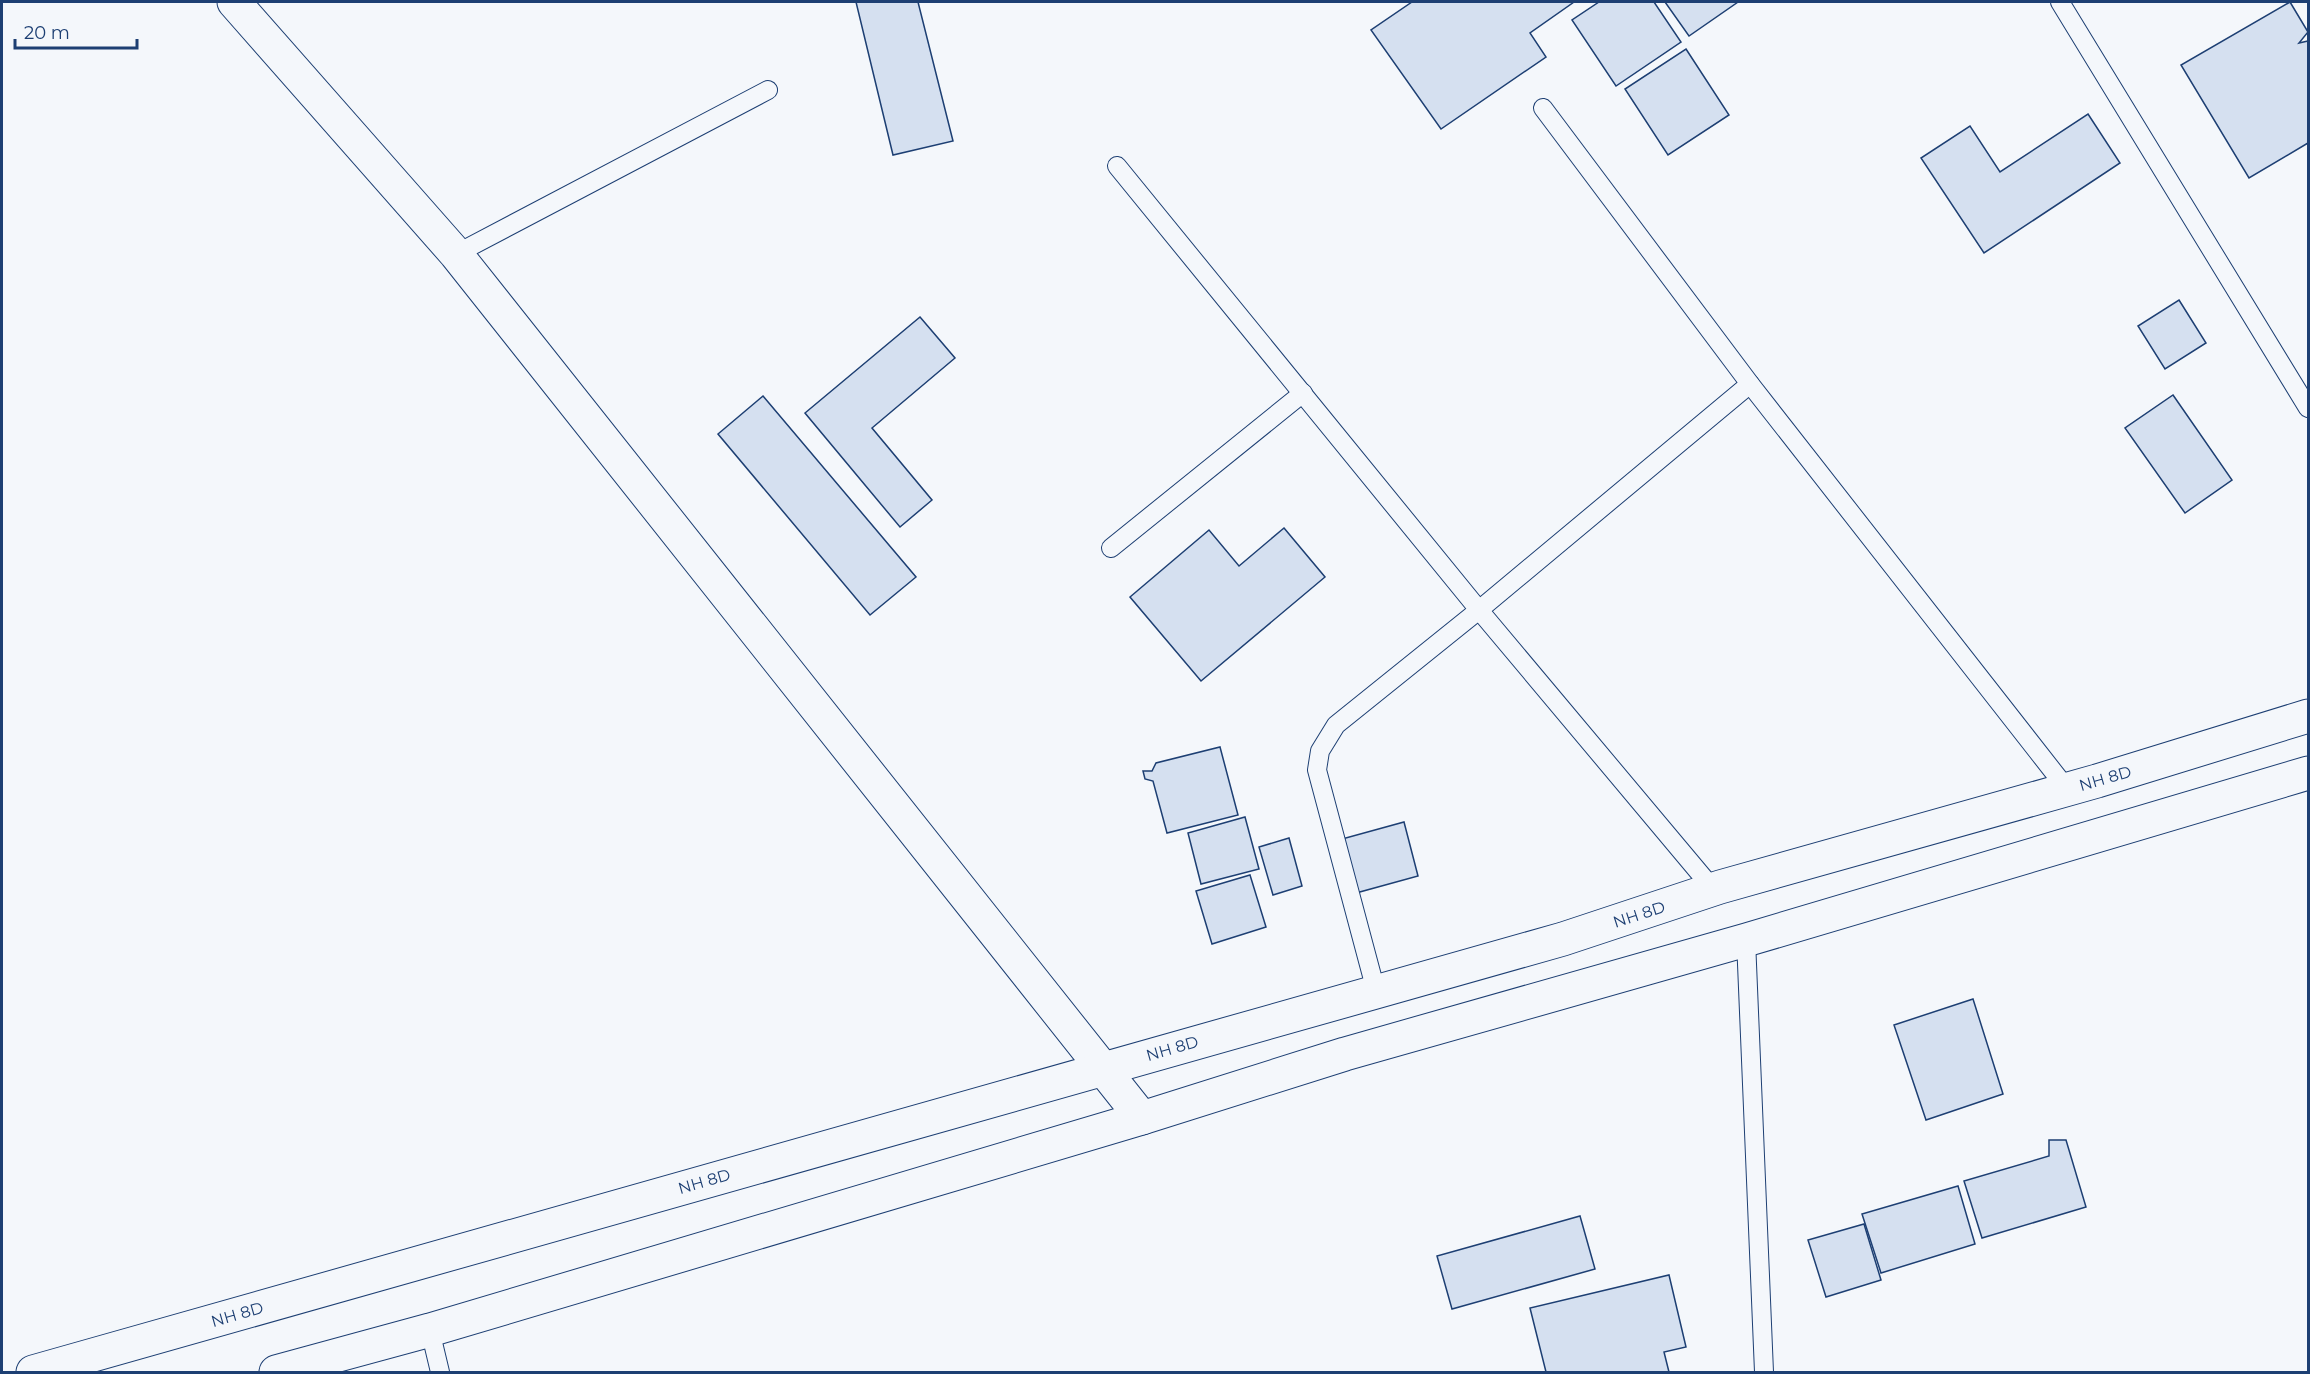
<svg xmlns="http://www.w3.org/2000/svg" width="2310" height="1374" viewBox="0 0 2310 1374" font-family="Montserrat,sans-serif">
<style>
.building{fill:#d5e0f0;stroke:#1d3f73;stroke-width:1.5}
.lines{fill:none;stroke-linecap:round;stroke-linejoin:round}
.service-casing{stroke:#1d3f73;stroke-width:20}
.minor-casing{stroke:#1d3f73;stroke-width:35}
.primary-casing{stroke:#1d3f73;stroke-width:35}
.service{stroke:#f4f7fb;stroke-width:18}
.minor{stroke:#f4f7fb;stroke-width:33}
.primary{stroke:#f4f7fb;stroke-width:33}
.labels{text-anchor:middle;stroke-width:4.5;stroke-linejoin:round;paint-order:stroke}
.street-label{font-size:16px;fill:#1d3f73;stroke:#f4f7fb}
</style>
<rect width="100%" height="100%" fill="#f4f7fb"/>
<!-- building -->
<g class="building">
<polygon points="856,2 918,2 953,141 893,155"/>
<polygon points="1412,2 1574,2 1530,33 1546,57 1441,129 1371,30"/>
<polygon points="1599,2 1654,2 1681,42 1616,86 1572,20"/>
<polygon points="1665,2 1738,2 1689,36"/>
<polygon points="2290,2 2308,32 2299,43 2308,41 2308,143 2249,178 2181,65"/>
<polygon points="1686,49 1729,115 1668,155 1625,89"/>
<polygon points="2088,114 2120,163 1984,253 1921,158 1970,126 2000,172"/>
<polygon points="2179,300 2206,343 2165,369 2138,326"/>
<polygon points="920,317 955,358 872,428 932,500 900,527 805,413"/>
<polygon points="2173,395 2232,480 2185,513 2125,428"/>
<polygon points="763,396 916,577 870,615 718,434"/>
<polygon points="1284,528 1325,577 1201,681 1130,597 1209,530 1239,566"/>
<polygon points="1220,747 1238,815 1167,833 1153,781 1145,779 1143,771 1152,771 1156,763"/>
<polygon points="1245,817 1259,869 1201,884 1188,833"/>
<polygon points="1404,822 1418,876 1356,893 1342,839"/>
<polygon points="1289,838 1302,886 1273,895 1259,847"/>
<polygon points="1250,875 1266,927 1212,944 1196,891"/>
<polygon points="1973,999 2003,1094 1926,1120 1894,1025"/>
<polygon points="2049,1140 2066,1140 2086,1207 1982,1238 1964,1181 2049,1156"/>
<polygon points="1958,1186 1975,1244 1881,1273 1862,1214"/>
<polygon points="1580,1216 1595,1269 1452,1309 1437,1256"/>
<polygon points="1864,1224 1881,1280 1826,1297 1808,1240"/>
<polygon points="1669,1275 1686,1347 1664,1352 1669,1372 1546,1372 1530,1308"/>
</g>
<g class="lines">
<!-- service casing -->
<g class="service-casing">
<g id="service">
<polyline points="2060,2 2308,408"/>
<polyline points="1543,108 1750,384 2067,789"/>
<polyline points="1117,166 1479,610 1713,889"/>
<polyline points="456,254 768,90"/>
<polyline points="1111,548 1303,393"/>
<polyline points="1746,940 1764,1372"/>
<polyline points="1376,991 1317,770 1320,751 1336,725 1479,610 1750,384"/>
<polyline points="430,1330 440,1372"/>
</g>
</g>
<!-- minor casing -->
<g class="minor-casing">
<polyline id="minor" points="234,2 456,254 1142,1118"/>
</g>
<!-- primary casing -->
<g class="primary-casing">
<g id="primary">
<polyline points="33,1372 1563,939 1720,887 2097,781 2308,716"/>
<polyline points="276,1372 430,1330 1142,1118 1345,1054 1746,940 2308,773"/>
</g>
</g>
<!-- service -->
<use href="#service" class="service"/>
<!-- minor -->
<use href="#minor" class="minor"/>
<!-- primary -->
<use href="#primary" class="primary"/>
</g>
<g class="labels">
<!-- street labels -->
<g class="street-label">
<text transform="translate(2105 778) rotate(-16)" y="6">NH 8D</text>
<text transform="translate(1639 914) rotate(-18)" y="6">NH 8D</text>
<text transform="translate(1172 1048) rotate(-16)" y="6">NH 8D</text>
<text transform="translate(704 1181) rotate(-16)" y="6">NH 8D</text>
<text transform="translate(237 1314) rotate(-16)" y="6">NH 8D</text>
</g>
</g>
<!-- border -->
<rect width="2310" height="1374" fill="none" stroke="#1d3f73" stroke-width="6"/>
<!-- scale -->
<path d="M15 39v9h122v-9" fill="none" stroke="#1d3f73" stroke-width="3"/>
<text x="24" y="39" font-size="18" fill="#1d3f73" stroke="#f4f7fb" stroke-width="4.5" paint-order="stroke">20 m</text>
</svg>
